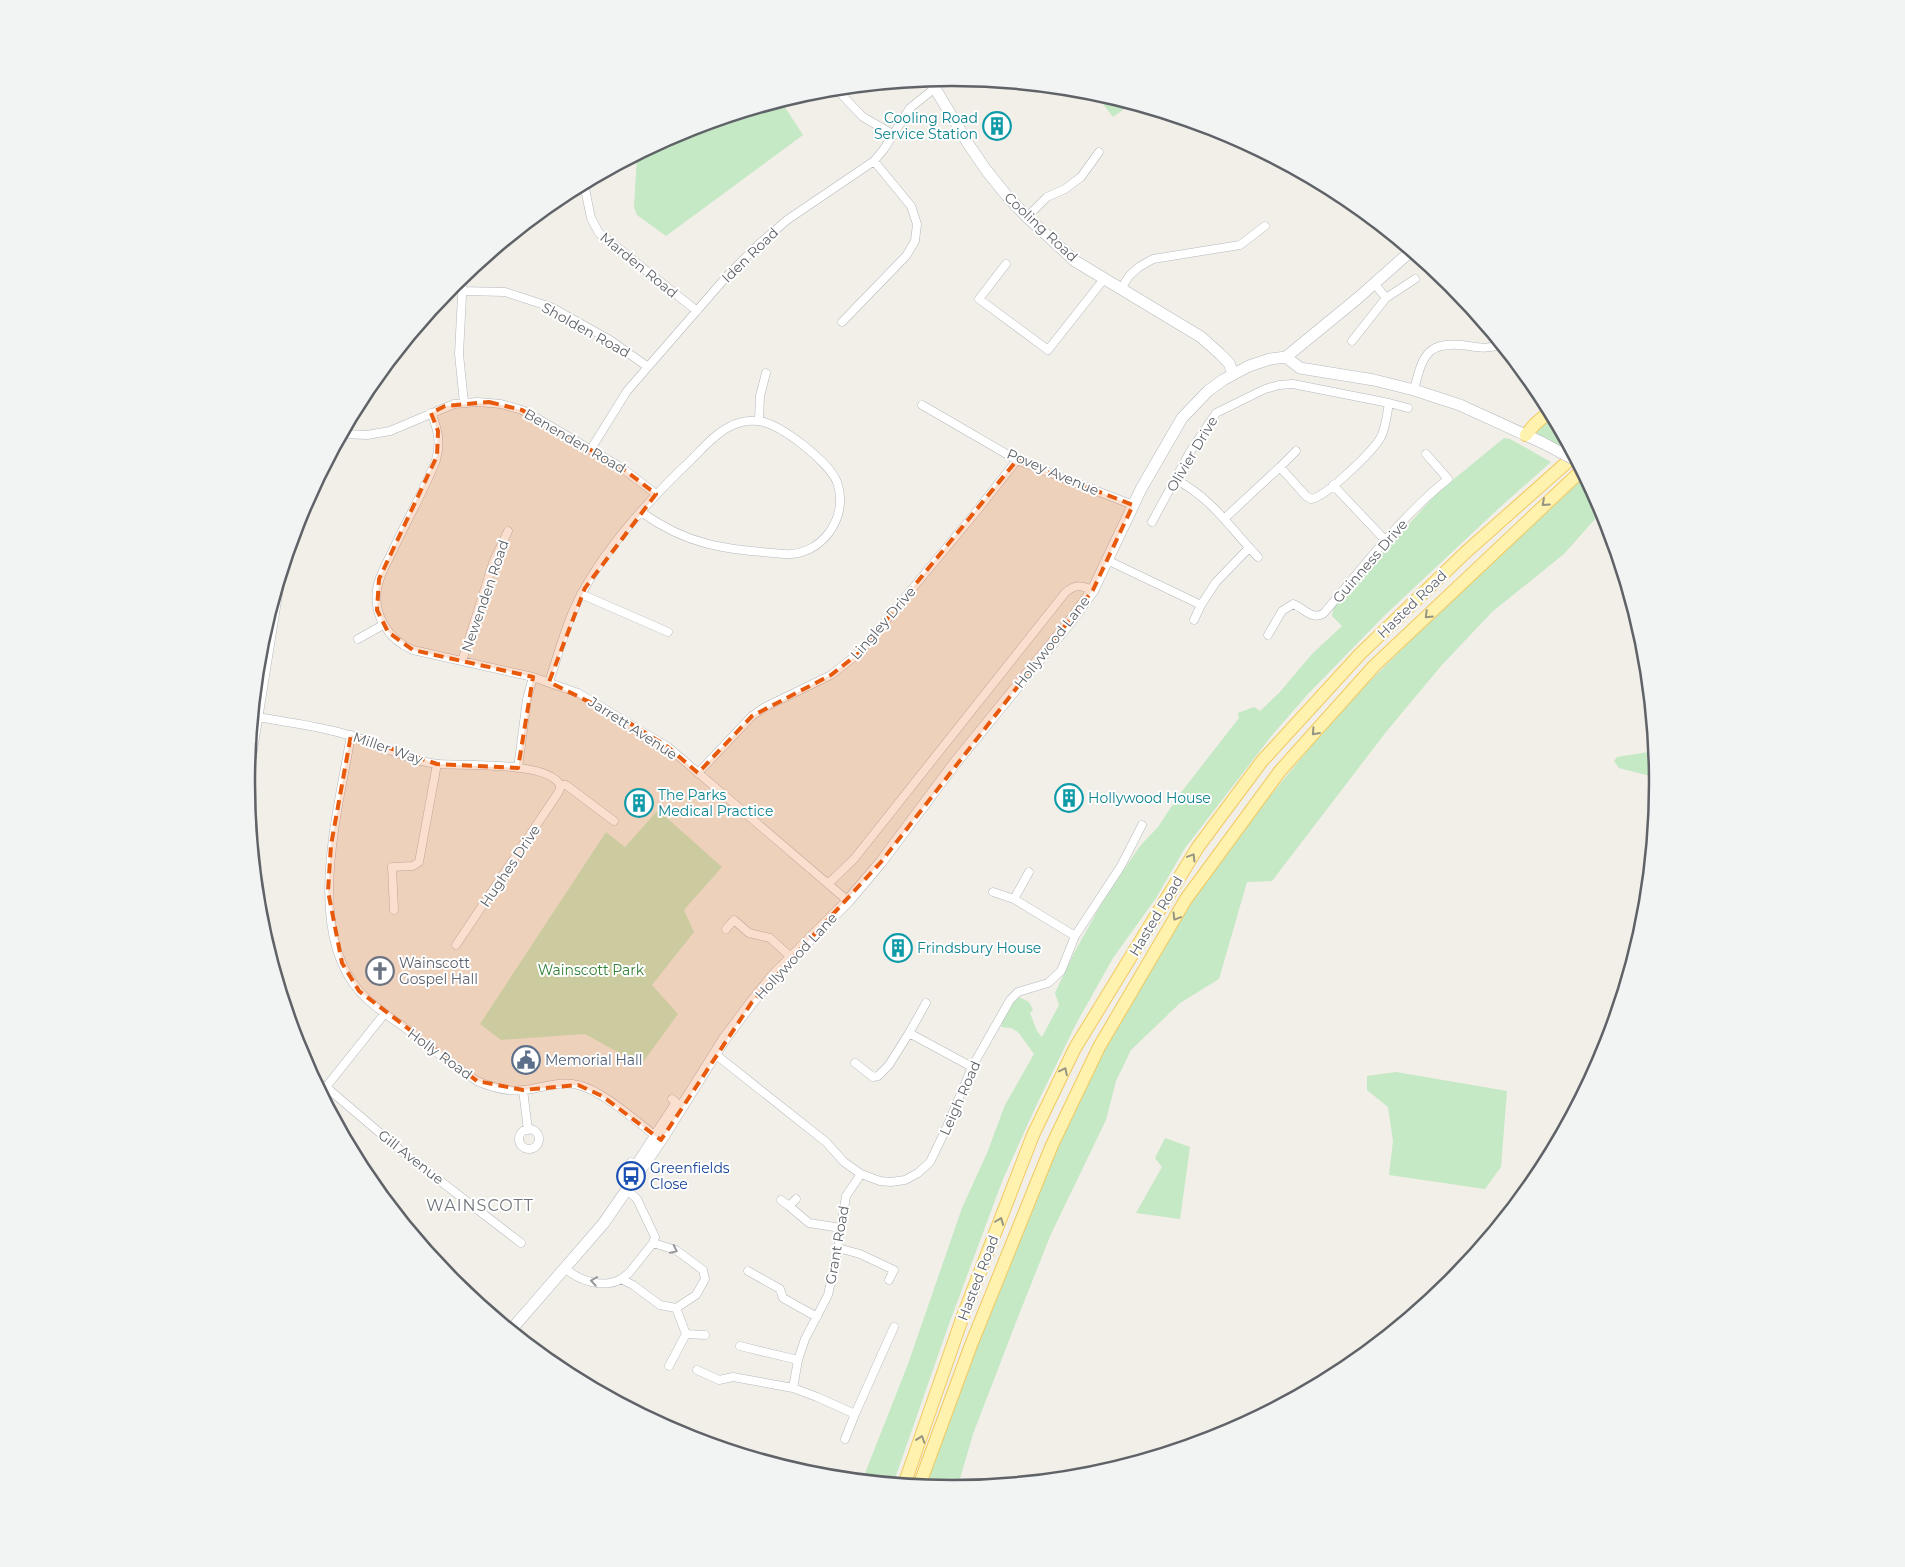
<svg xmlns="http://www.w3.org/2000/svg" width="1905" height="1567" font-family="Montserrat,sans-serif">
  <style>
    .green { fill: #c5e8c5 }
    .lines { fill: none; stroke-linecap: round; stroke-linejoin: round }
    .street-casing { stroke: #b5b8bc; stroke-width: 9 }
    .secondary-casing { stroke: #b6babf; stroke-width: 12 }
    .primary-casing { stroke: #f2c960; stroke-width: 14 }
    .street { stroke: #fff; stroke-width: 8 }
    .secondary { stroke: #fff; stroke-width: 11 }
    .primary { stroke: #fff2af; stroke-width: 12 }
    .secondary-bridge-casing { stroke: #b6babf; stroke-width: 12; stroke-linecap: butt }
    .secondary-bridge { stroke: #fff; stroke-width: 11 }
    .oneway { stroke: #979581 }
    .oneway2 { stroke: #979a9d }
    .marked { fill: #e8590c; fill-opacity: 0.2; stroke: #e8590c; stroke-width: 4; stroke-dasharray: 10 6; stroke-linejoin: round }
    .labels { text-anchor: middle; stroke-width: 4; stroke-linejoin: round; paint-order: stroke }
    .culture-label { font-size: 14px; fill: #0d838f; stroke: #fff; text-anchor: start }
    .street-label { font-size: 14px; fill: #5f6368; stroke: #fff }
    .worship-label { font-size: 14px; fill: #5b616d; stroke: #fff; text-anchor: start }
    .park-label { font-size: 14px; fill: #348238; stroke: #fff }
    .service-label { font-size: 14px; fill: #4e5e75; stroke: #fff; text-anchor: start }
    .transit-label { font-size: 14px; fill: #164399; stroke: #fff; text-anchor: start }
    .quarter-label { font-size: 16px; letter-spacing: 1px; fill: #70757a; stroke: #fff }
    .rim { fill: none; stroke: #5f6368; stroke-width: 2.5 }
  </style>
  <rect width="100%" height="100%" fill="#f1efe8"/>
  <!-- green -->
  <path class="green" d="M 1095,93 L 1131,104 L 1113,117 Z
    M 781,101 L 803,135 L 666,236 L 637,215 L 634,207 L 637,156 L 683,131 Z
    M 1551,413 L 1568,445 L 1566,447 L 1543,441 L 1537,435 L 1536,425 Z
    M 1504,438 L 1510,439 L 1551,462 L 1499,508 L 1385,615 L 1308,694 L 1273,734 L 1185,848 L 1156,898 L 1113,958 L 1076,1024 L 1037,1104 L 1003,1179 L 949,1324 L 893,1484 L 862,1481 L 908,1364 L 962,1208 L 987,1153 L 1005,1105 L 1034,1054 L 1018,1032 L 1011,1028 L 1001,1027 C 1004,1015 1009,1005 1019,997 L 1029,1002 L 1033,1010 L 1030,1013 L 1037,1031 L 1042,1037 L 1059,1005 L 1055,993 L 1074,953 L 1103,901 L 1140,846 L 1158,827 L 1179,795 L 1239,718 L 1238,713 L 1254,707 L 1260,711 L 1279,693 L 1312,654 L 1342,626 L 1332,616 L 1334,607 L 1437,493 Z
    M 1582,476 L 1586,478 L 1603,510 L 1564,554 L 1492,612 L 1441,666 L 1386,732 L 1272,881 L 1247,882 L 1219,979 L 1180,1003 L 1131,1050 L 1116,1081 L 1106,1120 L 1051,1234 L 1018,1317 L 973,1434 L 957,1489 L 922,1487 L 992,1299 L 1061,1133 L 1108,1039 L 1157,955 L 1232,842 L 1341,710 L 1495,556 Z
    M 1655,751 L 1658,778 L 1619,768 L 1614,761 L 1617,757 Z
    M 658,810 L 722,867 L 684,910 L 694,932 L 652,985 L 678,1014 L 641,1065 L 585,1034 L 501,1040 L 480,1024 L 606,832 L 625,847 Z
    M 1396,1072 L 1507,1091 L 1501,1167 L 1485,1189 L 1389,1175 L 1393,1141 L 1388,1107 L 1367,1090 L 1367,1076 Z
    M 1165,1138 L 1190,1147 L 1180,1219 L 1136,1213 L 1162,1167 L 1155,1158 Z"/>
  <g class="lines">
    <defs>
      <path id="street" d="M 836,89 L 863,117 L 894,135
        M 584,184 L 591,218 L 599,233 L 697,311
        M 1027,217 L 1047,197 L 1065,189 L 1081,177 L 1099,152
        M 1006,264 L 979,299 L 1048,350 L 1104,279
        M 463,276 L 459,354 L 464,403
        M 1121,289 L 1129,276 L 1139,267 L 1153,259 L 1240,245 L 1265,226
        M 462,291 L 505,292 L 551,307 L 610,340 L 648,367
        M 1386,298 L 1415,279
        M 842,322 L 906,256 L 915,241 L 917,224 L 911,206 L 874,161
        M 1352,341 L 1386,298 L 1374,283
        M 1414,390 C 1423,353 1428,340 1469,346 C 1480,348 1490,349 1500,344
        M 922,405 L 1017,460 L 1133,505
        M 431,413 C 438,429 441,443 436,460 C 424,491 407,520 393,550 C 387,563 379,575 377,589 C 373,616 389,640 413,650 L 533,677 L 578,693 L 668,747 L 848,901
        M 759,421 L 760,396 L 766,373
        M 343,434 L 367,435 L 390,431 L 454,404 L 477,402 L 501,404 L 522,410 L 545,423 L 622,468 L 656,494
        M 591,449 L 627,391 L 727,276 L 758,245 L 787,220 L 874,161 L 884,149 L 910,108 L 935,88
        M 1280,467 L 1296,451
        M 1175,479 C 1214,500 1229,527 1258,557
        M 1333,485 L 1386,541
        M 1225,518 L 1280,467 L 1306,496 L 1311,499 C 1326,497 1373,451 1381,437 C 1386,427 1387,414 1389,403 L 1408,408
        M 1152,522 L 1190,452 L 1216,413 L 1265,389 L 1279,385 L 1293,384 L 1389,403
        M 1107,560 L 1201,605 L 1216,582 L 1249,548
        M 581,594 L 668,632
        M 1194,620 L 1201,605
        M 1268,635 L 1282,611 L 1293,604 C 1304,608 1311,620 1323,614 C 1363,568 1400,517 1448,479 L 1426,454
        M 358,639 L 383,625
        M 462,661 L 493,563 L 508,531
        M 549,682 C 559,652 567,620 582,593 C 607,546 653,496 692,459 C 703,448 715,434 729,427 C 738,422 748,420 758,421 C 780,423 829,462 837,482 C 850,517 821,557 784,554 C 726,549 690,547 641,512
        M 258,717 C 290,723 321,726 352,736 C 380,744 409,762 439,764 C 463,766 548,761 560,785 L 566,785 L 614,821
        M 351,735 C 339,809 304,929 360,992 C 372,1005 389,1017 404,1027 C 428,1046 452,1064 477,1081 C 491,1087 510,1092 525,1090 C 542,1088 561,1080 578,1085 C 604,1091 639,1124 661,1140
        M 518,768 L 527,699 L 533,677
        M 698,773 L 752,716 L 765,707 L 831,675 L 859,653 L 976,512 L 1017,460
        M 247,788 L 281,576
        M 1029,872 L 1014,899 L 1075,936
        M 828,884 L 854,859 L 1065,593 C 1075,584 1080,585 1093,590
        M 993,892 L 1014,899
        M 394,910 L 392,867 L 413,866 L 419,862 L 437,764
        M 726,929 L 734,920 L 749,933 L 770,938 L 792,958
        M 456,945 L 558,793 L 560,789 L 560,785
        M 926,1003 L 909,1033 L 972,1067
        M 715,1054 L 826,1142 L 844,1162 L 861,1174 L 880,1181 L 891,1182 L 905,1180 L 918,1173 L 930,1162 L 946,1129 L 972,1067 L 1010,1000 L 1018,992 L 1048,983 L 1061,971 L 1075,936 L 1121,866 L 1142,825
        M 855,1063 L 873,1077 L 878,1076 L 889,1065 L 909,1033
        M 316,1082 L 326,1087 L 400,1150 L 521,1243
        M 326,1087 L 385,1013
        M 523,1090 L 528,1130
        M519 1139a10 10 0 1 1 20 0a10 10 0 1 1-20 0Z
        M 631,1162 L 635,1165 L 676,1102 L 672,1099
        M 796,1199 L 789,1206 L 809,1223 L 841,1228
        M 781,1200 L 789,1206
        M 838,1248 L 860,1254 L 894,1270 L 889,1280
        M 565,1268 C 579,1281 604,1289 621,1279 L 633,1285 L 660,1305 L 676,1308 L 696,1295 L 705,1279 L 703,1270 L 676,1250 L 653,1243 L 655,1237 L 637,1199 L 627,1190
        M 748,1271 L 780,1289 L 783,1298 L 817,1317
        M 621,1279 L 629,1273 L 653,1243
        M 686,1334 L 705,1335
        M 740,1346 L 798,1360
        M 669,1366 L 686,1334 L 676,1308
        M 697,1370 L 719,1380 L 733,1377 L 793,1388
        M 855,1414 L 894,1327
        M 845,1439 L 855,1414 L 817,1397 L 793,1388 L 798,1360 L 805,1339 L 828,1295 L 838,1248 L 846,1196 L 861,1174"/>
      <path id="secondary" d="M 930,80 L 969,145 L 986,170 L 1007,196 L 1027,217 L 1075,261 L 1201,337 L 1220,354 L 1229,363 L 1233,374
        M 1286,357 L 1300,368 L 1374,380 L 1414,390 L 1460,405 L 1543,443
        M 511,1330 L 603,1224 L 661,1140 L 725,1038 L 752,1002 L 773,976 L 848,901 L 881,862 L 955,763 L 1072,619 L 1093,590 L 1141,489 L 1182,418 L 1208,391 L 1223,380 L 1249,366 L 1270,359 L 1286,357 L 1358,298 L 1411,251"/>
      <path id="primary" d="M 1526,435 L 1534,425 L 1550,411
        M 904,1485 L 963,1316 L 1033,1135 L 1075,1048 L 1198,847 L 1262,761 L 1360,654 L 1466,552 L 1574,456
        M 919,1486 L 971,1345 L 1052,1145 L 1099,1047 L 1186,899 L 1280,771 L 1374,666 L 1582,470"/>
    </defs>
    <!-- street casing -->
    <use href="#street" class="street-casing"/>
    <!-- secondary casing -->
    <use href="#secondary" class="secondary-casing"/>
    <!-- primary casing -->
    <use href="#primary" class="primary-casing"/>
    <!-- street -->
    <use href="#street" class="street"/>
    <!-- secondary -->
    <use href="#secondary" class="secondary"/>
    <!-- primary -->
    <use href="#primary" class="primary"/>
    <defs>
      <path id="secondary-bridge" d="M 1543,443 L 1577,461"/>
    </defs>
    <!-- secondary-bridge casing -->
    <use href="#secondary-bridge" class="secondary-bridge-casing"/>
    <!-- secondary-bridge -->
    <use href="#secondary-bridge" class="secondary-bridge"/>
  </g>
  <!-- one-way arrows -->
  <defs><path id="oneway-chevron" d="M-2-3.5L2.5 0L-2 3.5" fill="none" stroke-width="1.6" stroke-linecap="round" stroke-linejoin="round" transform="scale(1.25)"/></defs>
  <g class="oneway">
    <use href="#oneway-chevron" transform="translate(1545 503) rotate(138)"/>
    <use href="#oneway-chevron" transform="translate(1428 615) rotate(136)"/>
    <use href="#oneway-chevron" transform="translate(1315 732) rotate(132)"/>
    <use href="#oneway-chevron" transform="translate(1192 857) rotate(-59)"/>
    <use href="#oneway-chevron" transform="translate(1176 917) rotate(121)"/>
    <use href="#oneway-chevron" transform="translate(1064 1071) rotate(-64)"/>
    <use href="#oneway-chevron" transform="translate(1000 1221) rotate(-69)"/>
    <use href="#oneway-chevron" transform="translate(921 1439) rotate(-71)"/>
  </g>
  <g class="oneway2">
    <use href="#oneway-chevron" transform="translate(674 1250) rotate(26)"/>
    <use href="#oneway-chevron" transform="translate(594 1281) rotate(-171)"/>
  </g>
  <!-- marked area -->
  <path class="marked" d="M 489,402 L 522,410 L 622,468 L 656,494 L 585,588 L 549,682 L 620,717 L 668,747 L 698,773 L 752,716 L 831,675 L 859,653 L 1017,460 L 1133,505 L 1093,590 L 881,862 L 752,1002 L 661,1140 L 602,1096 L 578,1085 L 523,1090 L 477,1081 L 359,991 L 342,963 L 328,891 L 331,845 L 351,735 L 437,764 L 518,768 L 533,677 L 413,650 L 388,632 L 377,610 L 379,579 L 437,456 L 438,431 L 431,413 L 445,406 Z"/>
  <!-- icons -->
  <defs>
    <symbol id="building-ring" viewBox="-11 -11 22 22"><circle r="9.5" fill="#fff" stroke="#0f9aa8" stroke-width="1.5"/><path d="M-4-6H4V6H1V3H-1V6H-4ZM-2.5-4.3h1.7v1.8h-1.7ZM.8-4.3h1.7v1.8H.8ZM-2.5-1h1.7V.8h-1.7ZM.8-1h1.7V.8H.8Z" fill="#0f9aa8"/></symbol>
    <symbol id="church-ring" viewBox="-11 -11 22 22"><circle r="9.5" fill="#fff" stroke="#6b7280" stroke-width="1.5"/><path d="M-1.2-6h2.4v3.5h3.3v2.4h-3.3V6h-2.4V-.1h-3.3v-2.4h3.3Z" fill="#6b7280"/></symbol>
    <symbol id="civic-ring" viewBox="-11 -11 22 22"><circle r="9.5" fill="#fff" stroke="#5c6f8a" stroke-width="1.5"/><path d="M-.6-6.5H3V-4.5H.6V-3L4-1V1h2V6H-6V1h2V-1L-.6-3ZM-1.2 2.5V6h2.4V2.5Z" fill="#5c6f8a"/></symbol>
    <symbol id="bus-ring" viewBox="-11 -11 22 22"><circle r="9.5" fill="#fff" stroke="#1a4fb4" stroke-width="1.5"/><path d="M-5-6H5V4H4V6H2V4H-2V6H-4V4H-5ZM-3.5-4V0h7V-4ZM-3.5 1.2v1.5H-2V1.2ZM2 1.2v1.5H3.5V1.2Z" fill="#1a4fb4"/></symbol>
  </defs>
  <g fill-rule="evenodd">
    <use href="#building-ring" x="981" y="110" width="32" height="32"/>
    <use href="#building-ring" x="1053" y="782" width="32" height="32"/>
    <use href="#building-ring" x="623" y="787" width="32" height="32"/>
    <use href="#building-ring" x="882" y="932" width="32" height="32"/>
    <use href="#church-ring" x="364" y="955" width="32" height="32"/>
    <use href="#civic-ring" x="510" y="1044" width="32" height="32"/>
    <use href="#bus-ring" x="615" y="1160" width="32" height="32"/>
  </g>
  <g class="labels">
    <!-- culture labels -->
    <g class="culture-label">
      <text x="978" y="123" text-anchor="end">Cooling Road<tspan x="978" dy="16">Service Station</tspan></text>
      <text x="658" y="800">The Parks<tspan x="658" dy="16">Medical Practice</tspan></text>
      <text x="1088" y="803">Hollywood House</text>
      <text x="917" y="953">Frindsbury House</text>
    </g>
    <!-- street labels -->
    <g class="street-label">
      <text transform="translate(1041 227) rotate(43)" y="5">Cooling Road</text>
      <text transform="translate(750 255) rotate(-44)" y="5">Iden Road</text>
      <text transform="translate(639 265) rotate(39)" y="5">Marden Road</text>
      <text transform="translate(586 330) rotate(29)" y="5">Sholden Road</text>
      <text transform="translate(575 441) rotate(30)" y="5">Benenden Road</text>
      <text transform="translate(1192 454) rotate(-59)" y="5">Olivier Drive</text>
      <text transform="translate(1053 472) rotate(23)" y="5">Povey Avenue</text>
      <text transform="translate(1370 561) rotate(-49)" y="5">Guinness Drive</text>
      <text transform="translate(485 596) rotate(-71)" y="5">Newenden Road</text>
      <text transform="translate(1412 604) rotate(-44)" y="5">Hasted Road</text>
      <text transform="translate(883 623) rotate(-49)" y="5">Lingley Drive</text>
      <text transform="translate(1052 642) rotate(-52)" y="5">Hollywood Lane</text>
      <text transform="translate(633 728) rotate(33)" y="5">Jarrett Avenue</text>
      <text transform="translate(388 748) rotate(19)" y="5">Miller Way</text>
      <text transform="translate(510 866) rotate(-56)" y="5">Hughes Drive</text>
      <text transform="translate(1156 916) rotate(-59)" y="5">Hasted Road</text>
      <text transform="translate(796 956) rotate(-47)" y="5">Hollywood Lane</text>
      <text transform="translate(440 1054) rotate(36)" y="5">Holly Road</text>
      <text transform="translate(960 1098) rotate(-66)" y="5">Leigh Road</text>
      <text transform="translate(411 1157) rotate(38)" y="5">Gill Avenue</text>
      <text transform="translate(837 1245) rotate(-80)" y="5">Grant Road</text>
      <text transform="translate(978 1278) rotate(-69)" y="5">Hasted Road</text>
    </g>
    <!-- worship labels -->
    <g class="worship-label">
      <text x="399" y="968">Wainscott<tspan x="399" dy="16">Gospel Hall</tspan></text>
    </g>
    <!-- park labels -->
    <g class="park-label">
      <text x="591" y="975">Wainscott Park</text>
    </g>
    <!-- service labels -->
    <g class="service-label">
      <text x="545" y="1065">Memorial Hall</text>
    </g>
    <!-- transit labels -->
    <g class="transit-label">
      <text x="650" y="1173">Greenfields<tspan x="650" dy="16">Close</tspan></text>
    </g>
    <!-- quarter labels -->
    <g class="quarter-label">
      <text x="480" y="1211">WAINSCOTT</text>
    </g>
  </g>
  <!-- crop -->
  <path d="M0 0H1905V1567H0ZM255 783a697 697 0 1 1 1394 0a697 697 0 1 1-1394 0Z" fill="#f2f3f3" fill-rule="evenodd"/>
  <path class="rim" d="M255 783a697 697 0 1 1 1394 0a697 697 0 1 1-1394 0Z"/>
</svg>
